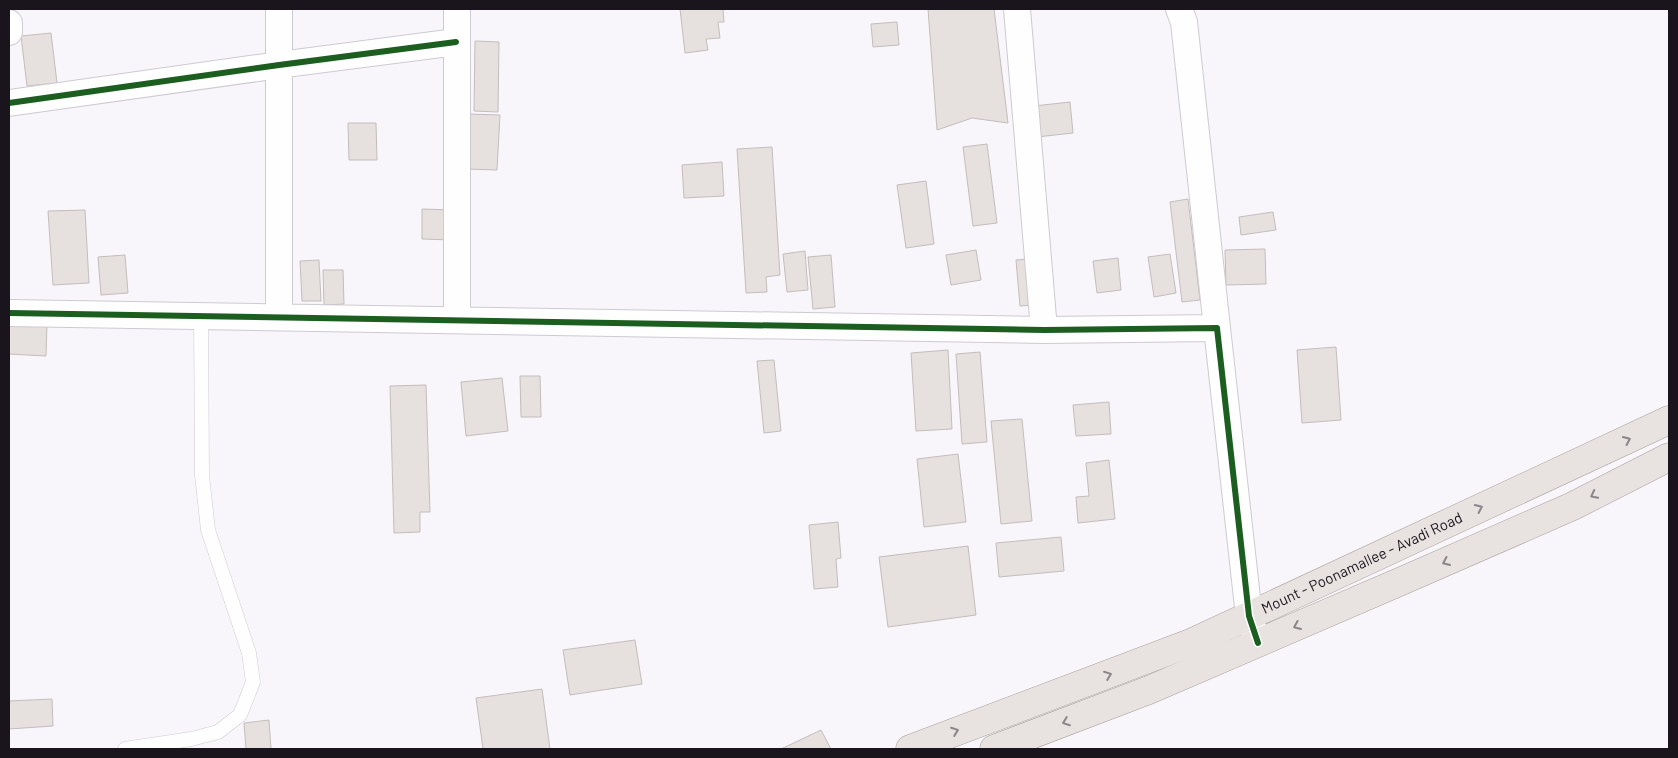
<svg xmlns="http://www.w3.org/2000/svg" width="1678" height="758" font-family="Barlow,sans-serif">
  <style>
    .building { fill: #e6e0de; stroke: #c3bdbc }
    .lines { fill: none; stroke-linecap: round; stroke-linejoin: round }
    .service-casing { stroke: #cecad1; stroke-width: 15 }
    .minor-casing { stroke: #cecad1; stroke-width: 28 }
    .primary-casing { stroke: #aaa09c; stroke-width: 29 }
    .service { stroke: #fefefe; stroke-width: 14 }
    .minor { stroke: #fefefe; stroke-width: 26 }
    .primary { stroke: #e8e3e1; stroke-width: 28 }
    .cycleway-casing { stroke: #fff; stroke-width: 9 }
    .cycleway { stroke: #1b5e20; stroke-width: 6 }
    .oneway { stroke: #8b8689 }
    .labels { text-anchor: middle; stroke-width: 4; stroke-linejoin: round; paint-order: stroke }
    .street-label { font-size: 15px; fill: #1a141d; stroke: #fff }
  </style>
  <rect width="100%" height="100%" fill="#f9f6fb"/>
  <!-- building -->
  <path class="building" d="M 680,9 L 723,9 L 724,22 L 718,22 L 720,38 L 706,39 L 708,50 L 685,53 Z
    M 928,9 L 994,9 L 1008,123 L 972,118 L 937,130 Z
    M 897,22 L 899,45 L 873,47 L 871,24 Z
    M 51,33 L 57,83 L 27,86 L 21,36 Z
    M 475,41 L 499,42 L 498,112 L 474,111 Z
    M 1070,102 L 1073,133 L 1037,137 L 1034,106 Z
    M 468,114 L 500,115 L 497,170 L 466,169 Z
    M 348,123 L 376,123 L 377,160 L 349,160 Z
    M 987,144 L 997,223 L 973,226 L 963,147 Z
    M 772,147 L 780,275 L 766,277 L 767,292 L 746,293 L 737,149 Z
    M 722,162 L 724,196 L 684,198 L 682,165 Z
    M 926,181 L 934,244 L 906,248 L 897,185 Z
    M 1188,199 L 1200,300 L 1182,302 L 1170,202 Z
    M 422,209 L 453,210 L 452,240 L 422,239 Z
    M 85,210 L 89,283 L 53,285 L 48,211 Z
    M 1273,212 L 1276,230 L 1241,235 L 1239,217 Z
    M 1265,249 L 1266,284 L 1226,285 L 1225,250 Z
    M 976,250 L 981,280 L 951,285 L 946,255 Z
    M 805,251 L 808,290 L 787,292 L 783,254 Z
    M 1170,254 L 1176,293 L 1154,297 L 1148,257 Z
    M 125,255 L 128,293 L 101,295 L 98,257 Z
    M 831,255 L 835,307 L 813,309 L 808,257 Z
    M 1118,258 L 1121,290 L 1097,293 L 1093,261 Z
    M 1029,259 L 1033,305 L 1020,306 L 1016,260 Z
    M 319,260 L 321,301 L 302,301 L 300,261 Z
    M 323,270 L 343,270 L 344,304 L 324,305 Z
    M 9,322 L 47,323 L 46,356 L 9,354 Z
    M 1336,347 L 1341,420 L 1302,423 L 1297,350 Z
    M 948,350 L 952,429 L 916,431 L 911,353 Z
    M 980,352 L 987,442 L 962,444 L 956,354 Z
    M 774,360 L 781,431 L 764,433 L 757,361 Z
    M 520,376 L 540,376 L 541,417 L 521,417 Z
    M 502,378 L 508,431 L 466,436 L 461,382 Z
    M 426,385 L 430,512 L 420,512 L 420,532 L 394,533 L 390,386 Z
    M 1109,402 L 1111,434 L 1076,436 L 1073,405 Z
    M 1022,419 L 1032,521 L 1001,524 L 991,421 Z
    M 958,454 L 966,522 L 924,527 L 917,459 Z
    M 1109,460 L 1115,519 L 1078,523 L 1076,497 L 1089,496 L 1086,463 Z
    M 838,522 L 841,558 L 836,559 L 838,587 L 814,589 L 809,525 Z
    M 1061,537 L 1064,571 L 999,577 L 996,543 Z
    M 968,546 L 976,615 L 888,627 L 879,557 Z
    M 635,640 L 642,684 L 570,695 L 563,650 Z
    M 542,689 L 550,749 L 483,749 L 476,698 Z
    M 52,699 L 53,726 L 9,729 L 9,701 Z
    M 269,720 L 271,749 L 246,749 L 244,723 Z
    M 821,730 L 831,749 L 781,749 Z"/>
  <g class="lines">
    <defs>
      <path id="service" d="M 125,749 L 191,739 L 218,732 L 240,715 L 253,682 L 249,653 L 208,530 L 202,475 L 201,315"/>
      <path id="minor" d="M 279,9 L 279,316
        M 1017,9 L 1044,330
        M 1179,9 L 1184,22 L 1217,328
        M 9,23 L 9,32
        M 9,103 L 279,65 L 456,42
        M 9,313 L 1044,330 L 1217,328 L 1249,616 L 1256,636
        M 457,320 L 457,9"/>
      <g id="primary">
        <path id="s1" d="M 910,749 L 1193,642 L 1669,420"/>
        <path d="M 994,749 L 1149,690 L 1404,580 L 1573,506 L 1669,457"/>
      </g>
    </defs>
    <!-- service casing -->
    <use href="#service" class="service-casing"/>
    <!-- minor casing -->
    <use href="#minor" class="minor-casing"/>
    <!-- primary casing -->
    <use href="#primary" class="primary-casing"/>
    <!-- service -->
    <use href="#service" class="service"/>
    <!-- minor -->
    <use href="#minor" class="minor"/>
    <!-- primary -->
    <use href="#primary" class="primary"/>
    <defs>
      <path id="cycleway" d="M 9,103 L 279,65 L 456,42
        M 9,313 L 1044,330 L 1217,328 L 1249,616 L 1258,643"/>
    </defs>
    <!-- cycleway casing -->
    <use href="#cycleway" class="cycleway-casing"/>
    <!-- cycleway -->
    <use href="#cycleway" class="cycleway"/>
  </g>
  <!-- one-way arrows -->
  <defs><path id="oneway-chevron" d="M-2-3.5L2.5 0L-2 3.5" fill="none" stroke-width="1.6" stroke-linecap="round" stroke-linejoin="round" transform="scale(1.25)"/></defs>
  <g class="oneway">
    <use href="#oneway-chevron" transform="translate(1627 440) rotate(-25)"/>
    <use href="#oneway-chevron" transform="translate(1594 495) rotate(153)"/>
    <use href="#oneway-chevron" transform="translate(1479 508) rotate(-25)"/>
    <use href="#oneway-chevron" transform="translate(1446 562) rotate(156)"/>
    <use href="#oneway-chevron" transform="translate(1297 626) rotate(157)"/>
    <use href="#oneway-chevron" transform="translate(1108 675) rotate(-21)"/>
    <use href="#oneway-chevron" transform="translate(1066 722) rotate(159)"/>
    <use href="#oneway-chevron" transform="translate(955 731) rotate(-21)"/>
  </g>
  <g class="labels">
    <!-- street labels -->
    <g class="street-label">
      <text dy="5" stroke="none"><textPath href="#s1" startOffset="489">Mount - Poonamallee - Avadi Road</textPath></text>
    </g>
  </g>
  <!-- border -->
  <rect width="1678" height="758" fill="none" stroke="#1a141d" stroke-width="20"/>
</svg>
